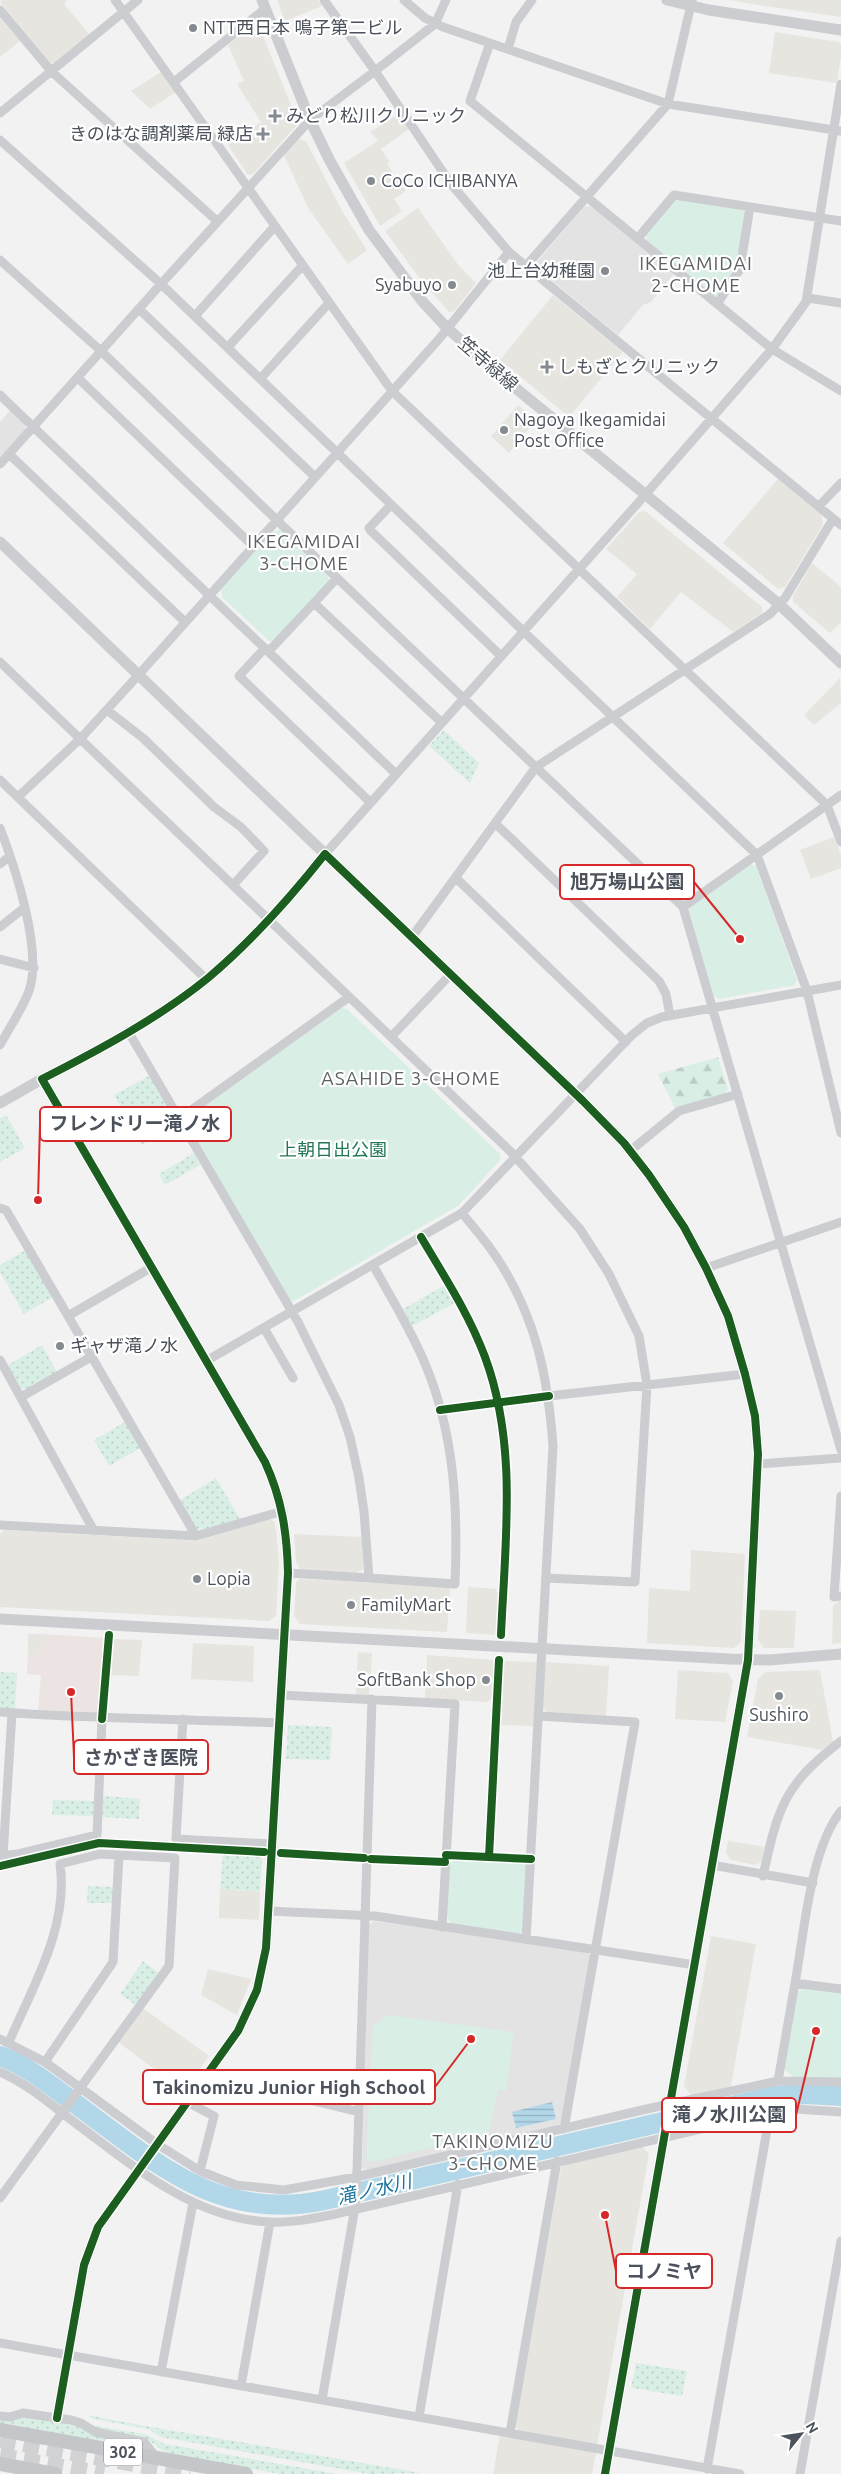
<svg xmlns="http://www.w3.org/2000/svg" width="841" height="2474" font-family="Ubuntu,'Noto Sans JP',sans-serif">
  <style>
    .commercial { fill: #e6e5e0 }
    .education { fill: #e4e3e3 }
    .medical { fill: #ece4e2 }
    .grass { fill: url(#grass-dots) }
    .forest { fill: url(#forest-firs) }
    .park { fill: #d9eee4 }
    .water { fill: url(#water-rules) }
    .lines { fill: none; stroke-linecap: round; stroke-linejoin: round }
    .river { stroke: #b2d7e8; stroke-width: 20 }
    .motorway-tunnel { stroke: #d1d2d4; stroke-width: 16; stroke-dasharray: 16 8; stroke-linecap: butt }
    .minor { stroke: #cccdd0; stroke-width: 9 }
    .tertiary { stroke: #cccdd0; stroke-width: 11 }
    .trunk { stroke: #c4c6ca; stroke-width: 14 }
    .cycleway-casing { stroke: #fff; stroke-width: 11 }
    .cycleway { stroke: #1b5e20; stroke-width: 8 }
    .poi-dot { fill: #858a90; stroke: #fff; stroke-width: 2 }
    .labels { text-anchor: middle; stroke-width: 4.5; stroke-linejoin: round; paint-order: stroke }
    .shield { fill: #fff; stroke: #81868d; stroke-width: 1 }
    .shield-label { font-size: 16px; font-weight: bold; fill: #4b525c }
    .poi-label { font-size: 18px; fill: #4b525c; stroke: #fff; text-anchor: start }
    .street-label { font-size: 18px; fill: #4b525c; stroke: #fff }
    .park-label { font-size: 18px; fill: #227756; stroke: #fff }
    .neighbourhood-label { font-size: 19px; letter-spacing: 1px; fill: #5e6065; stroke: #fff }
    .water-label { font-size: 19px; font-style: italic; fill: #1c749e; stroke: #fff }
    .leader { fill: none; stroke: #d62828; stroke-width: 2 }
    .callout-dot { fill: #d62828; stroke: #fff; stroke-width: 2 }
    .callout { fill: #fff; stroke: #d62828; stroke-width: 2 }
    .callout-label { font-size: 19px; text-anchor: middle; font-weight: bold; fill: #4b525c }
  </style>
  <defs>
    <pattern id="grass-dots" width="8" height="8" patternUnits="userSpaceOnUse" patternTransform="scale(1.25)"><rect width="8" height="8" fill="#d9eee4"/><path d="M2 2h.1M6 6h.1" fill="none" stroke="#bccec6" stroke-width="1.8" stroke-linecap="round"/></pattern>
    <pattern id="forest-firs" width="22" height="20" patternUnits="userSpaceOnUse" patternTransform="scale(1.25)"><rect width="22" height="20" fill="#d9eee4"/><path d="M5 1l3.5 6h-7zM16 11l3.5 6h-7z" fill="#bccec6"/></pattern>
    <pattern id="water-rules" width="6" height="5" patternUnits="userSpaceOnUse" patternTransform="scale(1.25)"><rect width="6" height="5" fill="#b2d7e8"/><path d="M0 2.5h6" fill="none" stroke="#93b1bf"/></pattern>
  </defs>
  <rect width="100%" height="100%" fill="#f2f2f2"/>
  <!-- commercial -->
  <path class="commercial" d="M 2,0 L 67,0 L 64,4 L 90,35 L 54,64 L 50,62 L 0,2 Z
    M 277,0 L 318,0 L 322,6 L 285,21 Z
    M 729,0 L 841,0 L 841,17 L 759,5 Z
    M 0,18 L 20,41 L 0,57 Z
    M 254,24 L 259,26 L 298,122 L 297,125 L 253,174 L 248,175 L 228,145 L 261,122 L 237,84 L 244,81 L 228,45 Z
    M 775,32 L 839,42 L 841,45 L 841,56 L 837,83 L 769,73 Z
    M 161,72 L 176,92 L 150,109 L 131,91 Z
    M 398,114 L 409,129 L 381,149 L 390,162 L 387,164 L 406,191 L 394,199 L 402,211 L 380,226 L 344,163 L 378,141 L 370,132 Z
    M 298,139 L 306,141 L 342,211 L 367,250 L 348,264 L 308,208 L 284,155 Z
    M 418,208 L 459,266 L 476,283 L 454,311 L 449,312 L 421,280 L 385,231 Z
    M 553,295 L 623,352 L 569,417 L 500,360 Z
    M 518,405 L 536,420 L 509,453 L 491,436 Z
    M 778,479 L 822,515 L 823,525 L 785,587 L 778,589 L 723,543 Z
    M 645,511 L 762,607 L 762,613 L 733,632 L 681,592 L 650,629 L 617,597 L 637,574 L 606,549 L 639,512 Z
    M 812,563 L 841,587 L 841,622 L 830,633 L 793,602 L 793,596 Z
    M 840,678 L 841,703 L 814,725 L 804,715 Z
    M 834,837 L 841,855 L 841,868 L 811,879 L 800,850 Z
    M 270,1519 L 275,1522 L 279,1560 L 276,1616 L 269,1621 L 0,1607 L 0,1534 L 4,1530 L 196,1541 Z
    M 294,1534 L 362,1537 L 363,1569 L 356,1573 L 301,1570 L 296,1562 Z
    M 691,1550 L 745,1554 L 741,1642 L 734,1648 L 647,1643 L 649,1588 L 690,1591 Z
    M 300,1579 L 450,1587 L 447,1632 L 300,1624 L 294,1616 L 296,1582 Z
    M 468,1587 L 496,1589 L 499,1595 L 497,1635 L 466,1633 Z
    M 841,1600 L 841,1643 L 832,1644 L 833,1606 Z
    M 760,1610 L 796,1611 L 794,1648 L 764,1648 L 758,1640 Z
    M 28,1634 L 43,1634 L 42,1654 L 28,1654 Z
    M 111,1639 L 142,1640 L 139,1676 L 108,1675 Z
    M 193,1643 L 254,1646 L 253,1682 L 191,1679 Z
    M 358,1652 L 372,1653 L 369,1696 L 356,1696 Z
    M 427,1655 L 495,1660 L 494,1697 L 487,1702 L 425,1699 Z
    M 503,1661 L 538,1662 L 535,1726 L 500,1725 Z
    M 546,1662 L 609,1666 L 606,1716 L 547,1713 L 543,1708 Z
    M 678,1670 L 728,1673 L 733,1681 L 725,1722 L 675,1719 Z
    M 820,1670 L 833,1742 L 822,1750 L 747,1737 L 758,1679 L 765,1672 Z
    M 728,1841 L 765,1847 L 761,1862 L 755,1865 L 731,1860 L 726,1853 Z
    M 220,1889 L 260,1892 L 259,1920 L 219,1918 Z
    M 711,1936 L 756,1944 L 731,2086 L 692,2096 L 684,2086 Z
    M 208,1969 L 251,1979 L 237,2015 L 201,1995 Z
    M 143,2008 L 209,2056 L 184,2091 L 118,2042 Z
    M 642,2146 L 649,2154 L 597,2445 L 519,2430 L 515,2426 L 561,2168 L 565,2164 Z
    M 500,2435 L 596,2453 L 592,2474 L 493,2474 Z"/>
  <!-- education -->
  <path class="education" d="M 592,206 L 674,274 L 651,302 L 643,305 L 618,335 L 537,268 L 536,263 L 584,207 Z
    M 10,410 L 25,423 L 25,430 L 0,457 L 0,422 Z
    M 374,1921 L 586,1951 L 591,1957 L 562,2122 L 559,2126 L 368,2172 L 362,2168 L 369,1925 Z"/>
  <!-- medical -->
  <path class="medical" d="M 43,1634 L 106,1638 L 102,1710 L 97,1715 L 38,1711 L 41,1675 L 27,1674 L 28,1654 L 42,1654 Z"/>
  <!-- grass -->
  <path class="grass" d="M 444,730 L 479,763 L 470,783 L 429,746 Z
    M 149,1076 L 177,1124 L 142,1145 L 114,1095 Z
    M 6,1115 L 25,1148 L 0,1162 L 0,1118 Z
    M 194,1153 L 200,1165 L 165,1185 L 159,1174 Z
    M 26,1250 L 53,1297 L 24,1314 L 0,1272 L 0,1265 Z
    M 445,1285 L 455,1303 L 412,1326 L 403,1309 Z
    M 42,1345 L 57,1372 L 27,1389 L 20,1388 L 8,1365 Z
    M 125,1422 L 140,1448 L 109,1466 L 94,1440 Z
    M 216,1478 L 240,1519 L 203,1530 L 196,1528 L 180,1500 Z
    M 0,1672 L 17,1673 L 15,1710 L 0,1708 Z
    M 288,1725 L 332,1727 L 330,1760 L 286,1759 Z
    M 103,1796 L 140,1799 L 139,1819 L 102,1817 Z
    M 53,1800 L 94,1801 L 94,1816 L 52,1815 Z
    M 223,1854 L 259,1856 L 262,1859 L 260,1892 L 220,1889 Z
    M 88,1886 L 114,1887 L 113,1903 L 87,1903 Z
    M 143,1961 L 159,1973 L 136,2005 L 120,1994 Z
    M 636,2363 L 687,2371 L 682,2396 L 631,2388 Z
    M 87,2415 L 134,2424 L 421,2473 L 369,2474 L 161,2437 L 148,2429 L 93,2419 Z
    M 19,2416 L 80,2426 L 139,2445 L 139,2447 L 0,2424 L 0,2419 Z
    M 90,2425 L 144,2434 L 165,2444 L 337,2474 L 280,2474 L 170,2454 C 160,2452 156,2443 147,2440 C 129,2433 106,2437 90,2425 Z"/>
  <!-- forest -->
  <path class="forest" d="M 718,1057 L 728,1089 L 724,1094 L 675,1108 L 658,1074 Z"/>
  <!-- park -->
  <path class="park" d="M 677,200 L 743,210 L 746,215 L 738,268 L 720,295 L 713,296 L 647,241 L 646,235 L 673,202 Z
    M 280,530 L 328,576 L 329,582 L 274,641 L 269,641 L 222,597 L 221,589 L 272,532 Z
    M 750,864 L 756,866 L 797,980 L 795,985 L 719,999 L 713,995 L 689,911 L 690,906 Z
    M 342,1008 L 347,1009 L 500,1154 L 500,1160 L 459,1205 L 294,1301 L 289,1300 L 187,1125 L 188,1118 Z
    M 456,1859 L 523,1862 L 528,1867 L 523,1930 L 518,1935 L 451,1924 L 447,1916 L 449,1864 Z
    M 804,1988 L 841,1993 L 841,2079 L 793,2077 L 784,2069 L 798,1992 Z
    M 388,2015 L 514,2032 L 506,2091 L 498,2090 L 489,2134 L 372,2162 L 366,2159 L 373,2026 Z"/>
  <!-- water -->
  <path class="water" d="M 552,2102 L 556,2119 L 516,2128 L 512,2112 Z"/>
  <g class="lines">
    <!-- river -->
    <path class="river" d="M 0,2056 C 28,2066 50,2085 73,2102 C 154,2161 217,2223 325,2200 L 775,2096 L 805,2094 L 841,2096"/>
    <!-- motorway-tunnel -->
    <path class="motorway-tunnel" d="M 0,2440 L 190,2474
      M 0,2456 L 104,2474"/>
    <!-- minor -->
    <path class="minor" d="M 115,0 L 392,391 L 827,805 L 841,842
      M 324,0 L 375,71 L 435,24 L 446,0
      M 404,0 L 425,18 L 443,27 L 668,104 L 841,131
      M 692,0 L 668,104 L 526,266 L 841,525
      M 0,10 L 52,72 L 217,221
      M 490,43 L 470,101 L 772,349 L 841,391
      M 508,49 L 516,22 L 532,0
      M 174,82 L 266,8
      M 0,113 L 138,0
      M 0,140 L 161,284 L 310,120 L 375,71 L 451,184 L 509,252 L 439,339 L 133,681 L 81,738 L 18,797
      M 638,238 L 674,195 L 841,221
      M 509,252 L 526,266
      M 0,260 L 101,351 L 337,578 L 314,603 L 441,722
      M 808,298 L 841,303
      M 717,304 L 740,269 L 750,207
      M 139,309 L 315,477
      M 195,316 L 275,226
      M 228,347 L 303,265
      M 78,378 L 253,546
      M 260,379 L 329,303
      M 0,395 L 396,774
      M 9,454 L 185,622
      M 0,464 L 161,284 L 757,855 L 807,991 L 841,1133
      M 391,505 L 369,528 L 371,531 L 501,656
      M 819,506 L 841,483
      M 337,578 L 683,907 L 841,795
      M 265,648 L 239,676 L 370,802
      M 269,651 L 314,603
      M 0,662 L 511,1152 L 580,1229 L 609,1274 L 639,1336 L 647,1385 L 635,1582 L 546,1578
      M 107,710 L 143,738 L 214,807 L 241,827 L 264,851 L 233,885
      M 0,780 L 206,979
      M 495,823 L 659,981 L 666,994 L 670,1016
      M 0,828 C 15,867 43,951 29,991 C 22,1010 9,1028 0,1045
      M 325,854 L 638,503 L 772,349 L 806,302 L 841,84
      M 0,864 L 9,857
      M 456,878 L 626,1042
      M 683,907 L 841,1450
      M 0,927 L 24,908
      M 412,937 L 536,767 L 770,614 L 785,598 L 833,519
      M 0,959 L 34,968
      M 128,1031 L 298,1322 L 339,1405 L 350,1437 L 359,1478 L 364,1512 L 369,1578 L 288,1573
      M 391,1037 L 451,974
      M 179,1119 L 349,997
      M 630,1151 L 679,1111 L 738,1094
      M 0,1208 L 6,1210 L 68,1316
      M 462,1213 C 474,1228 487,1242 497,1258 C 536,1317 548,1377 553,1446 L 526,1940
      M 152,1267 L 68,1316 L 196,1536 L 283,1511
      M 706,1268 L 841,1222
      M 264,1328 L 293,1378
      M 0,1360 L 94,1531
      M 206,1361 L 462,1213 L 632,1035 L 647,1023 L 662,1017 L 841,985
      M 549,1396 L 745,1374
      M 21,1397 L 91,1357
      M 758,1464 L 841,1458
      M 841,1496 L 834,1597 L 841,1596
      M 0,1525 L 196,1536
      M 369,1578 L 455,1584 C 458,1509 455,1436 426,1366 C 412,1331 391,1298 373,1265
      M 280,1695 L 455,1704 L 442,1927
      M 0,1712 C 93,1719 186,1719 279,1723
      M 539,1716 L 635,1722 L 564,2129
      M 183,1719 L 176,1839 L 272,1844
      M 0,1856 L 18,1854 L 97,1835 L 102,1719
      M 3,1856 L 12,1713
      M 712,1865 L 813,1883
      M 763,1876 C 778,1807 784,1785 841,1741
      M 269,1911 L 375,1916 L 695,1965
      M 795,1983 C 804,1935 810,1849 841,1811
      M 0,2039 L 45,2062 L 157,2144 L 200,2171 L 236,2185 L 284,2190 L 356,2177 L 651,2108 L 778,2081 L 841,2082
      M 45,2062 L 113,1962 L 119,1855
      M 209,2071 L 220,2078 L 359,2112
      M 0,2072 C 26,2083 48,2102 70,2119 C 130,2163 192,2219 270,2222 C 291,2223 311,2219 331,2215 L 770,2113 L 796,2109 L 841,2112
      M 778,2081 L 795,1983 L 841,1989
      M 187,2102 L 214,2116 L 200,2171
      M 0,2198 L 169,1966 L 175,1858 L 100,1854 L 60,1864 C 69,1927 33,1986 9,2042
      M 0,2343 L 740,2474
      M 161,2372 L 193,2203
      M 241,2386 L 270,2222
      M 322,2400 L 356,2201 L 372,1699
      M 0,2416 L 10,2417 L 23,2413 L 71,2420 L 81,2423 L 95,2432 L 144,2442 L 157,2458
      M 419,2417 L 458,2184
      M 510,2433 L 557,2161
      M 707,2469 L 770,2113
      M 800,2474 L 841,2241"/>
    <!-- tertiary -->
    <path class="tertiary" d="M 262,0 L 310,120 L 330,161 L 369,230 L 422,301 L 447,328 L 507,381 L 780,605 L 841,663
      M 667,0 L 709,10 L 841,30
      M 0,542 L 325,854
      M 0,1103 L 42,1079
      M 0,1619 L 730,1659 L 769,1660 L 841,1654
      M 57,2418 L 84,2265 L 98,2227 L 238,2031 L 257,1990 L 266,1948 L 288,1573 C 287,1533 282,1499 265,1462 L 42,1079 C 99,1050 159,1018 208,978 C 251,942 290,898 325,854 L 583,1101 L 624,1143 L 649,1175 L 684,1227 L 706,1268 L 728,1316 L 745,1374 L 755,1416 L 758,1454 L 748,1660 L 605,2474"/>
    <!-- trunk -->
    <path class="trunk" d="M 0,2430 L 246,2474
      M 0,2464 L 55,2474"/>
    <defs>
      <path id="cycleway" d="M 421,1237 C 444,1276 469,1314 485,1357 C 518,1446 505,1542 501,1635
        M 440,1410 L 549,1396
        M 102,1719 L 109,1635
        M 281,1853 L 364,1858
        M 446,1855 L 531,1859
        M 489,1857 L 499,1660
        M 371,1859 L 445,1862
        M 0,1866 L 99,1843 L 264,1852
        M 57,2418 L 84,2265 L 98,2227 L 238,2031 L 257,1990 L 266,1948 L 288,1573 C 287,1533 282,1499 265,1462 L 42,1079 C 99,1050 159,1018 208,978 C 251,942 290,898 325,854 L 583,1101 L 624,1143 L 649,1175 L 684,1227 L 706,1268 L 728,1316 L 745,1374 L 755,1416 L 758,1454 L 748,1660 L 605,2474"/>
    </defs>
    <!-- cycleway casing -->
    <use href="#cycleway" class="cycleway-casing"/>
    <!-- cycleway -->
    <use href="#cycleway" class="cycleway"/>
  </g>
  <!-- markers -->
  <g class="poi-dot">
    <circle cx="193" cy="28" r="5"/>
    <path d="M272.5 108.5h5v5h5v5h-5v5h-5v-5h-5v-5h5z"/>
    <path d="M260.5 126.5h5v5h5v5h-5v5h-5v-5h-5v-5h5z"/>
    <circle cx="371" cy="181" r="5"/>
    <circle cx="605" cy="271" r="5"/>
    <circle cx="452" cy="285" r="5"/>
    <path d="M544.5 359.5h5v5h5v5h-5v5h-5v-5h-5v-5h5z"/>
    <circle cx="504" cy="430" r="5"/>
    <circle cx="60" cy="1346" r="5"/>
    <circle cx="197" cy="1579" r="5"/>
    <circle cx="351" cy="1605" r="5"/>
    <circle cx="486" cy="1680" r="5"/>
    <circle cx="779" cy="1696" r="5"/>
  </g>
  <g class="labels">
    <!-- shield labels -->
    <rect class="shield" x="104" y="2438.5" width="38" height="27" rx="4"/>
    <g class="shield-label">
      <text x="123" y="2458">302</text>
    </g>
    <!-- poi labels -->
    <g class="poi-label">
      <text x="203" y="34">NTT西日本 鳴子第二ビル</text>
      <text x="286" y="122">みどり松川クリニック</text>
      <text x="253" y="140" text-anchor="end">きのはな調剤薬局 緑店</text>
      <text x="381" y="187">CoCo ICHIBANYA</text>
      <text x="595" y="277" text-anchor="end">池上台幼稚園</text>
      <text x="442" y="291" text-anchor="end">Syabuyo</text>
      <text x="558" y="373">しもざとクリニック</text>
      <text x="514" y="426">Nagoya Ikegamidai<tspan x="514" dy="21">Post Office</tspan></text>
      <text x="70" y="1352">ギャザ滝ノ水</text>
      <text x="207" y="1585">Lopia</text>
      <text x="361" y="1611">FamilyMart</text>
      <text x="476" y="1686" text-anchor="end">SoftBank Shop</text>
      <text x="779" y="1721" text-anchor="middle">Sushiro</text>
    </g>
    <!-- street labels -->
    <g class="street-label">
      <text transform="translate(488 364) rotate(41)" y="6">笠寺緑線</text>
    </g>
    <!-- park labels -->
    <g class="park-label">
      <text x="333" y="1156">上朝日出公園</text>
    </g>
    <!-- neighbourhood labels -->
    <g class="neighbourhood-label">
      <text x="696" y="270">IKEGAMIDAI<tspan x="696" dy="22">2-CHOME</tspan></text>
      <text x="304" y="548">IKEGAMIDAI<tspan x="304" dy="22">3-CHOME</tspan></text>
      <text x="411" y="1085">ASAHIDE 3-CHOME</text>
      <text x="493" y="2148">TAKINOMIZU<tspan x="493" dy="22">3-CHOME</tspan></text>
    </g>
    <!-- water labels -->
    <g class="water-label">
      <text transform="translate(374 2189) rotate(-13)" y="7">滝ノ水川</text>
    </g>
  </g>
  <!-- callouts -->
  <path class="leader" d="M740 939L694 882M38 1200L40 1124M71 1692L74 1757M471 2039L435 2087M816 2031L796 2115M605 2215L616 2271"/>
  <g class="callout-dot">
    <circle cx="740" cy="939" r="5"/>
    <circle cx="38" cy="1200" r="5"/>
    <circle cx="71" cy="1692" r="5"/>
    <circle cx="471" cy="2039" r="5"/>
    <circle cx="816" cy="2031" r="5"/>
    <circle cx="605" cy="2215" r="5"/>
  </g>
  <g class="callout">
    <rect x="560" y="865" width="134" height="34" rx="5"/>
    <rect x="40" y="1107" width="191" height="34" rx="5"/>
    <rect x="74" y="1740" width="134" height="34" rx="5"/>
    <rect x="143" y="2070" width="292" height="34" rx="5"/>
    <rect x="662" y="2098" width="134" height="34" rx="5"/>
    <rect x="616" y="2254" width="96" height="34" rx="5"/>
  </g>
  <g class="callout-label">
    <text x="627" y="888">旭万場山公園</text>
    <text x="135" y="1130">フレンドリー滝ノ水</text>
    <text x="141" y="1764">さかざき医院</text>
    <text x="289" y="2094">Takinomizu Junior High School</text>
    <text x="729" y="2121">滝ノ水川公園</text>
    <text x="664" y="2278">コノミヤ</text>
  </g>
  <!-- north arrow -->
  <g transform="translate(801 2434) rotate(60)" stroke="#ffffff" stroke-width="4" paint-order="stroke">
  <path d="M0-4L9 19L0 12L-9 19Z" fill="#4b525c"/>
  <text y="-8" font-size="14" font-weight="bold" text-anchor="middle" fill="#4b525c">N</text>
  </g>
</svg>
